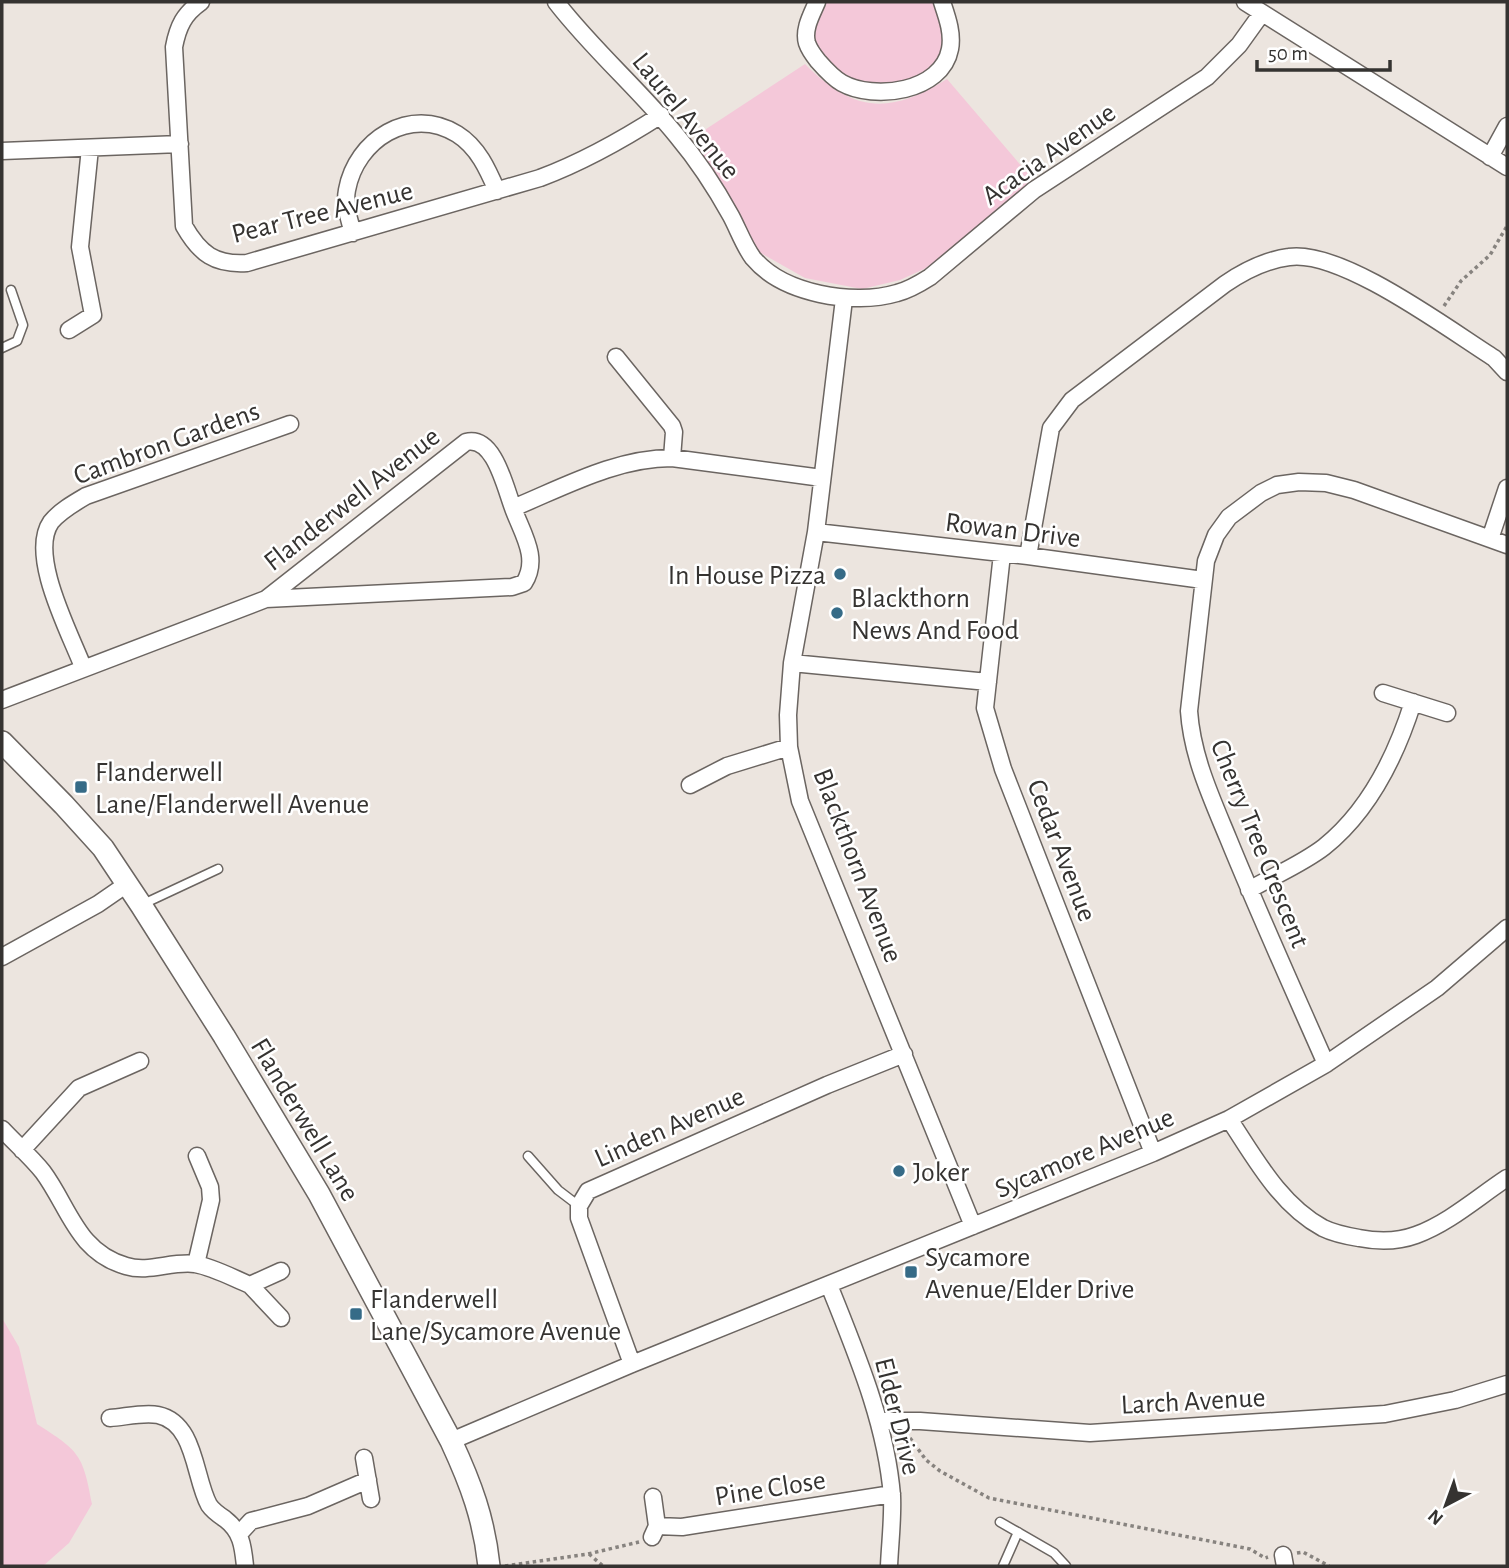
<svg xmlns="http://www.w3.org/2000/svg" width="1509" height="1568" font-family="'Alegreya Sans',sans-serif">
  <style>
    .green { fill: #f4c8d9 }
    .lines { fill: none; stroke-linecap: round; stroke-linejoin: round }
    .lane-casing { stroke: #6b6561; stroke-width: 11 }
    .street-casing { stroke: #6b6561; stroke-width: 19 }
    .secondary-casing { stroke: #6b6561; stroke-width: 24 }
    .path { stroke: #87837f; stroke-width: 3.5; stroke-dasharray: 3.5 3.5; stroke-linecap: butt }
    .lane { stroke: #fff; stroke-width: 8 }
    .street { stroke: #fff; stroke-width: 16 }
    .secondary { stroke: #fff; stroke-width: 21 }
    .poi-dot { fill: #366b87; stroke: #fff; stroke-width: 2.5 }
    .labels { text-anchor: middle; stroke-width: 5; stroke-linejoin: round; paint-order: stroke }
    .street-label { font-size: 28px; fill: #353331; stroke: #fff }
    .poi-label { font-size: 28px; fill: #353331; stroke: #fff; text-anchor: start }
  </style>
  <rect width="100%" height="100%" fill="#ece5df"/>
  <!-- green -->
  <path class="green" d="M 827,2 L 935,2 C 938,13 945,27 945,38 C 944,76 890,92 860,82 C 836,75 821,56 813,33 Z
    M 805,64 C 854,113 889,115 947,79 L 1029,175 L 1029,182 L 944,256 L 924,269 L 900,280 L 862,289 L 805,278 L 759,252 L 724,189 L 694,144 L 697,135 Z
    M 2,1318 L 19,1347 L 37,1424 C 79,1451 83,1454 92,1504 L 69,1543 L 43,1566 L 2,1566 Z"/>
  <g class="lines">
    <defs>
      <path id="lane" d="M 2,348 L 17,341 L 23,325 L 11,290
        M 141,905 L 218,869
        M 528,1156 L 558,1190 L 579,1206
        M 1000,1522 L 1054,1553 L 1066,1566
        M 1003,1566 L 1018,1532"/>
      <path id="street" d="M 201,2 C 184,14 178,26 174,47 L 184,226 C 200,254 215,265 247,263 L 540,178 C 583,162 622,140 661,115
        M 556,2 C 593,50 639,89 677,136 C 698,161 715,187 731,216 C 738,229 744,246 753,258 C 783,294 853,306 897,293 C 909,290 919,284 930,277 L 1034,190 L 1207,77 L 1239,45 L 1262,13
        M 817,2 C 812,14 803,29 807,43 C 809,49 814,56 818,61 C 825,69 833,78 842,83 C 874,101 942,92 950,49 C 953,33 947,17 942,2
        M 1245,2 L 1507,167
        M 2,151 L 180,144
        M 1490,157 L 1507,126
        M 353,233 C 349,219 344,205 347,190 C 356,140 410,105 457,134 C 478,147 488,170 497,191
        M 844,299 L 816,532 L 792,663 L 788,715 L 789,747 L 800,801 L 973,1226
        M 69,330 L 93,315 L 80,247 L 90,148
        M 616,357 L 672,426 L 674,432 L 672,458
        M 816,532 L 1028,556 L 1203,580
        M 1490,539 L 1507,488
        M 1002,554 L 985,708 L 1003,769 L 1153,1153
        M 1028,556 L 1051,428 L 1072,400 L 1225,284 C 1244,271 1266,260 1289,257 C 1341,249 1448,329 1494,358 L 1507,372
        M 266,599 L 466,442 C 494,435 505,487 513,508
        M 792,663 L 988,682
        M 83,667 C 70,633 28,555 51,522 C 60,511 74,503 86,496 L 290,424
        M 1383,693 L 1447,713
        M 2,700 L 266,599 L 512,587 L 524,583 C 540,558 522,533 513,508 C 564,487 616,458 672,458 L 822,478
        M 690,785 L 727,766 L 789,747
        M 1249,890 C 1273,876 1302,864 1324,847 C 1369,811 1396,756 1413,702
        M 2,957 L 98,904 L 127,884
        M 1326,1064 C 1293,989 1259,914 1228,838 C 1211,797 1192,756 1189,711 L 1206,561 L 1216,535 L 1229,517 L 1261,493 L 1277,485 L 1299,482 L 1326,483 L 1354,490 L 1507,545
        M 1229,1119 C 1255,1158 1280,1205 1323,1228 C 1333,1233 1347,1236 1359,1238 C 1379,1242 1397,1242 1416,1235 C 1449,1223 1478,1197 1507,1178
        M 2,1129 C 15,1143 31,1157 43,1172 C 69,1207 77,1252 126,1266 C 149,1273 171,1261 195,1264 C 213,1267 233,1278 250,1285
        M 22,1150 L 79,1088 L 140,1061
        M 196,1264 L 211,1200 L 210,1187 L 197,1156
        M 281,1271 L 250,1285 L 281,1318
        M 829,1285 C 856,1353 886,1422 892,1496 C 893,1519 890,1543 889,1566
        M 632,1364 L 579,1218 L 579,1206 L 588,1191 L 827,1085 L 904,1054
        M 110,1418 C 125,1417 144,1412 158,1415 C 196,1423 194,1478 209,1505 C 213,1511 219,1515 225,1519 C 242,1532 243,1547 245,1566
        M 879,1421 L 920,1421 L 1090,1433 L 1385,1414 L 1455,1400 L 1507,1384
        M 451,1441 L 632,1364 L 1153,1153 L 1229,1119 L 1326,1064 L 1437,988 L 1507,928
        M 364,1458 L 371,1499
        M 657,1526 L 682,1527 L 892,1494
        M 239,1534 L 251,1521 L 308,1506 L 368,1480
        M 652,1537 L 657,1526 L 653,1497
        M 1283,1555 L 1285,1566"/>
      <path id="secondary" d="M 2,742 L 64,805 L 103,848 L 141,905 L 224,1036 L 319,1194 L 451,1441 C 471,1484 484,1519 489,1566"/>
    </defs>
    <!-- lane casing -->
    <use href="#lane" class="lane-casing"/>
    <!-- street casing -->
    <use href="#street" class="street-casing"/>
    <!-- secondary casing -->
    <use href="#secondary" class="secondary-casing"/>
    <!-- path -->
    <path class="path" d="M 1444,306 L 1461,281 L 1490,255 L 1507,226
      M 910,1438 L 926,1460 L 940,1471 L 989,1498 L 1250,1549 L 1265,1558 L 1268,1557
      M 1297,1553 L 1303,1552 L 1329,1566
      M 589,1554 L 603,1566
      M 505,1566 L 588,1554 L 639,1542"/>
    <!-- lane -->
    <use href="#lane" class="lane"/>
    <!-- street -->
    <use href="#street" class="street"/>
    <!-- secondary -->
    <use href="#secondary" class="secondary"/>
  </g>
  <!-- markers -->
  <g class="poi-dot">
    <circle cx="840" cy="574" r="7"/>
    <circle cx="837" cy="613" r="7"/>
    <rect x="74" y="780" width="14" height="14" rx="3.5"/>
    <circle cx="899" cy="1171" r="7"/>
    <rect x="904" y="1265" width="14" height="14" rx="3.5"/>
    <rect x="349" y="1307" width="14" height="14" rx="3.5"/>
  </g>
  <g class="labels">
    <!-- street labels -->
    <g class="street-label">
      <text transform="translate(687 115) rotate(51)" y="10">Laurel Avenue</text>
      <text transform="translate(1048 153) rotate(-35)" y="10">Acacia Avenue</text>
      <text transform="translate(322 211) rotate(-14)" y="10">Pear Tree Avenue</text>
      <text transform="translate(166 442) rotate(-20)" y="10">Cambron Gardens</text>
      <text transform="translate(351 498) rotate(-38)" y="10">Flanderwell Avenue</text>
      <text transform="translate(1013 529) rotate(7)" y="10">Rowan Drive</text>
      <text transform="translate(1261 843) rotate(68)" y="10">Cherry Tree Crescent</text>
      <text transform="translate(1063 850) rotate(69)" y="10">Cedar Avenue</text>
      <text transform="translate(859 865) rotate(69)" y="10">Blackthorn Avenue</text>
      <text transform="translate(306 1119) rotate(59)" y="10">Flanderwell Lane</text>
      <text transform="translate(669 1126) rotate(-24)" y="10">Linden Avenue</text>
      <text transform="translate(1084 1152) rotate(-23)" y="10">Sycamore Avenue</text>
      <text transform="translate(1193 1400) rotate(-3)" y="10">Larch Avenue</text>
      <text transform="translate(899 1416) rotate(76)" y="10">Elder Drive</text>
      <text transform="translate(770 1487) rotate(-9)" y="10">Pine Close</text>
    </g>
    <!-- poi labels -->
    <g class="poi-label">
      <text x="826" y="584" text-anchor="end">In House Pizza</text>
      <text x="851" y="607">Blackthorn<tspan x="851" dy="32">News And Food</tspan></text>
      <text x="95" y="781">Flanderwell<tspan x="95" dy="32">Lane/Flanderwell Avenue</tspan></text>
      <text x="913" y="1181">Joker</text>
      <text x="925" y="1266">Sycamore<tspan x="925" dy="32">Avenue/Elder Drive</tspan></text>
      <text x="370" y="1308">Flanderwell<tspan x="370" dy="32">Lane/Sycamore Avenue</tspan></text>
    </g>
  </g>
  <!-- border -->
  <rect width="1509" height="1568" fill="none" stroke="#353331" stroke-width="7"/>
  <!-- north arrow -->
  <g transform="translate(1446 1505) rotate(221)" stroke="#ffffff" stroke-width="5" paint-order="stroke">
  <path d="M0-5L12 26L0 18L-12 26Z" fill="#353331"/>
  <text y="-10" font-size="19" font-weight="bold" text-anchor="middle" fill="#353331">N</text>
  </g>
  <!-- scale -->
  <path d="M1257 60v10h133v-10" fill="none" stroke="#353331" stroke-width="3.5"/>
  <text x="1268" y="60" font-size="21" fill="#353331" stroke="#ffffff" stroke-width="5" paint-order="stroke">50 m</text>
</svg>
